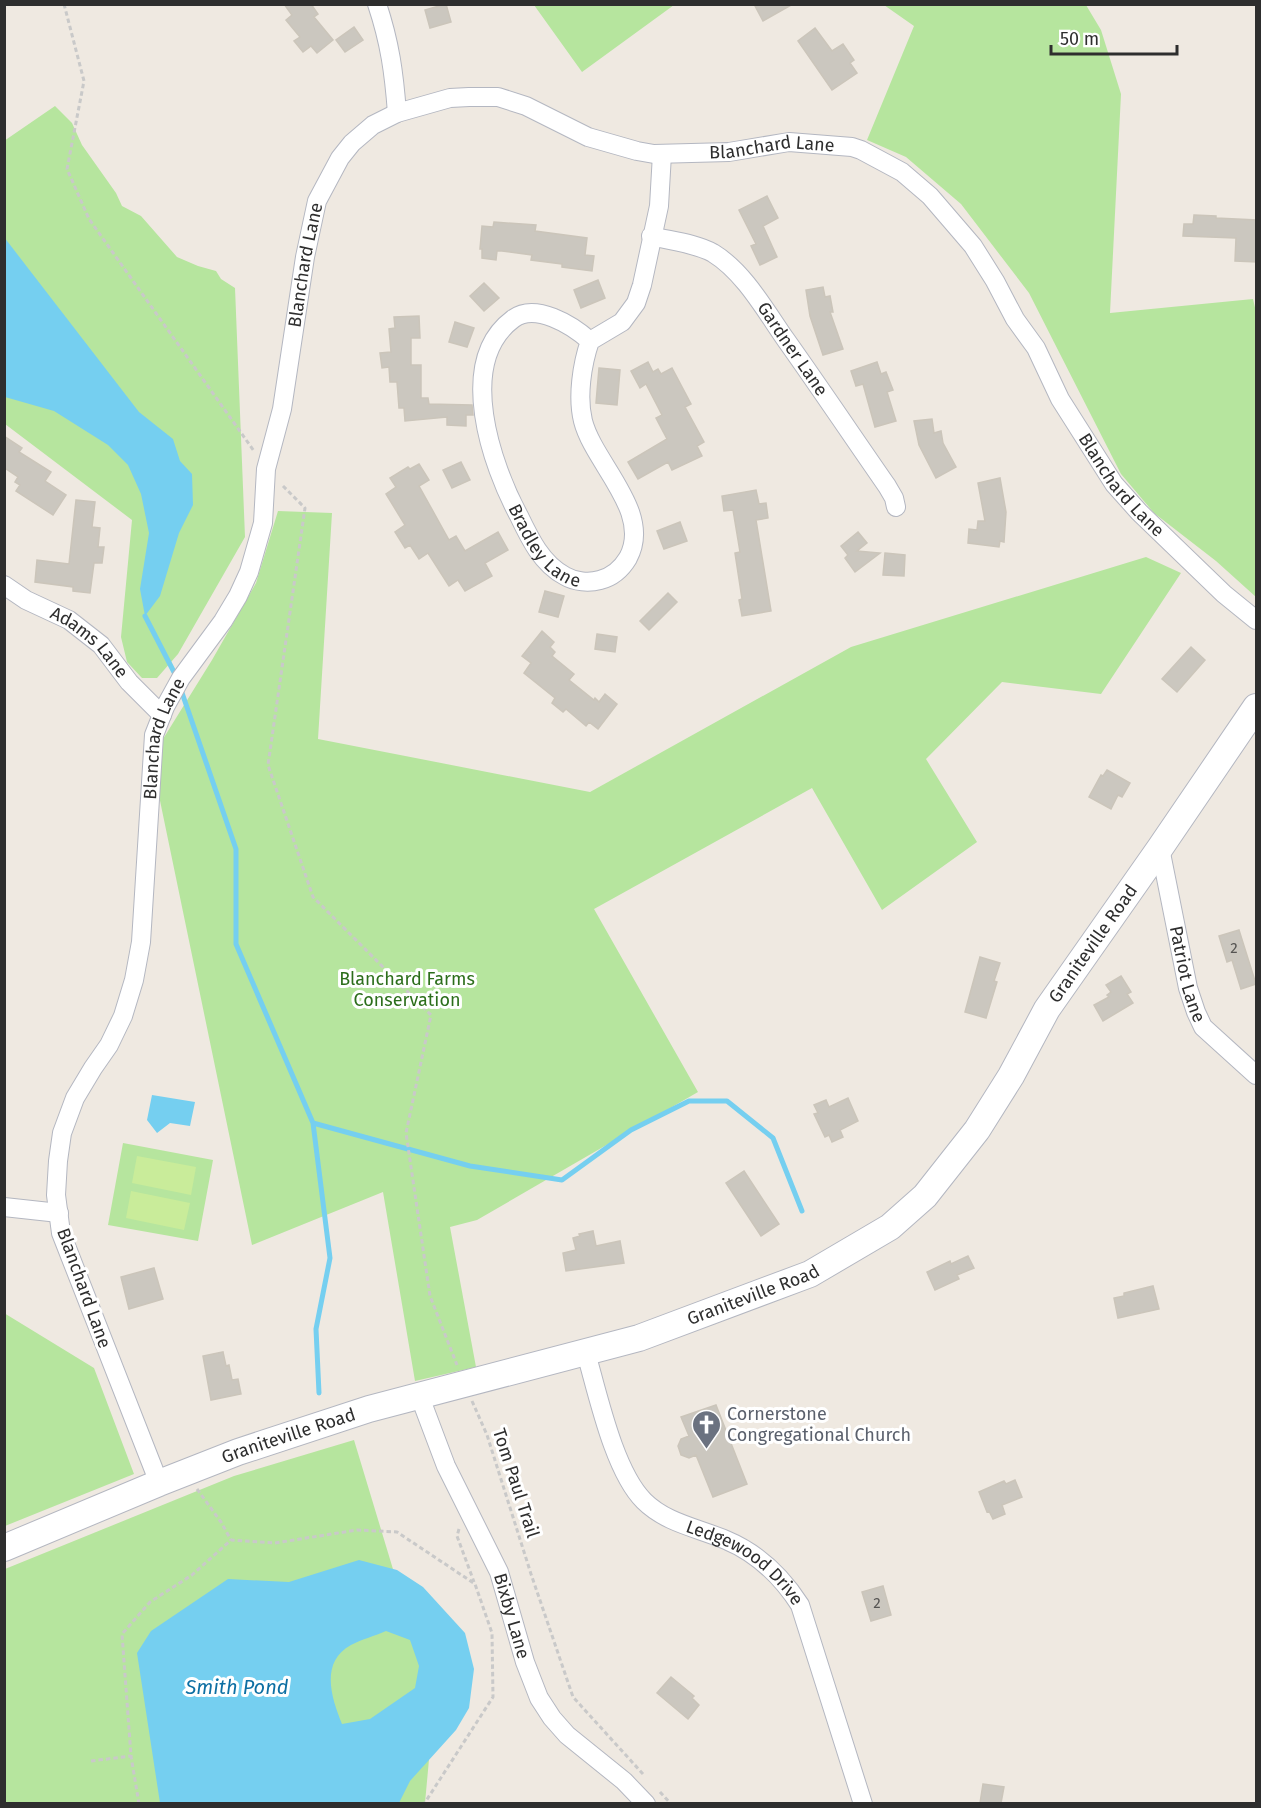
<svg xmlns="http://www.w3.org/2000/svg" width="1261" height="1808" font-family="'Fira Sans',sans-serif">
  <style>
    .green { fill: #b6e59e }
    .pitch { fill: #c9ec9a }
    .water { fill: #75cff0; fill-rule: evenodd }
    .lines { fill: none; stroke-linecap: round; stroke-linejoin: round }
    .stream { stroke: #75cff0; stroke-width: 5 }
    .building { fill: #cbc7bf; stroke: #cbc5ba; stroke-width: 1.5 }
    .minor-casing { stroke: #b4b7c1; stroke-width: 20 }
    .secondary-casing { stroke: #b4b7c1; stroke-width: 28 }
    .path { stroke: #c9c9c9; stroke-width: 3; stroke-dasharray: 4.5 3; stroke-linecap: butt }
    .minor { stroke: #fff; stroke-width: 18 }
    .secondary { stroke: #fff; stroke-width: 26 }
    .labels { text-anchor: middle; stroke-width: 6; stroke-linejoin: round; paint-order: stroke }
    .number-label { font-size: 15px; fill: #555452 }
    .street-label { font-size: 18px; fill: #2e2e2e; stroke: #fff }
    .park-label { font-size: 18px; fill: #2c6e1b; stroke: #fff }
    .worship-label { font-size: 18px; fill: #5b616d; stroke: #fff; text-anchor: start }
    .water-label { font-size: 20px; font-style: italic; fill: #0d6fa3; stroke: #fff }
  </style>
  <rect width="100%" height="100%" fill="#efe9e1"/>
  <!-- green -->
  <path class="green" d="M 534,5 L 674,5 L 582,72 Z
    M 884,5 L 1086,5 L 1101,30 L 1121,94 L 1110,313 L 1253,299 L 1256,312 L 1256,597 L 1216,561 L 1154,513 L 1121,474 L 1029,293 L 961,204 L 906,157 L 867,140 L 914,26 Z
    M 55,106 L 72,123 L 82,145 L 116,193 L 122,206 L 141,216 L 177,257 L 198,266 L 216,271 L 221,279 L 235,288 L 245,537 L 178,654 L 157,678 L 142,678 L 127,662 L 121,637 L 132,520 L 5,424 L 4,141 Z
    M 278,511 L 332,513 L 318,739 L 590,792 L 851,647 L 1146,557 L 1181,573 L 1101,694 L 1002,682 L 926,759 L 977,842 L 882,910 L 812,788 L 594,909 L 698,1092 L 477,1220 L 450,1227 L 476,1367 L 415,1381 L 383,1192 L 252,1245 L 158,791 L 163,739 L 212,660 L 256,583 Z
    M 123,1143 L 213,1160 L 198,1241 L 108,1225 Z
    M 4,1313 L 94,1368 L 134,1474 L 5,1526 Z
    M 354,1440 L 434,1705 L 425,1803 L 5,1804 L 5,1569 L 234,1476 Z"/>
  <!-- pitch -->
  <path class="pitch" d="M 137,1156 L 196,1167 L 191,1195 L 132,1183 Z
    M 131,1191 L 190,1203 L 184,1230 L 126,1218 Z"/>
  <!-- water -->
  <path class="water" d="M 4,237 L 139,412 L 173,439 L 180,461 L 192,474 L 193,505 L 179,533 L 160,596 L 145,616 L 140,589 L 149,533 L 141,494 L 128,465 L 108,445 L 54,411 L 5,397 Z
    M 152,1095 L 195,1102 L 190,1126 L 170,1123 L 157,1133 L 147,1120 Z
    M 359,1560 L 397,1570 L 423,1587 L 465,1633 L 474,1669 L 469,1708 L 456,1730 L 410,1781 L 399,1803 L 160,1803 L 137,1653 L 151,1631 L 228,1579 L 289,1582 ZM 386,1631 L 410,1640 L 419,1666 L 415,1688 L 370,1719 L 342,1724 C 331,1697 320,1662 351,1645 C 362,1639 375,1636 386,1631 Z"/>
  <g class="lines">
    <!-- stream -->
    <path class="stream" d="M 145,616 L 176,676
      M 180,687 L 236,849 L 236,944 L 313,1123 L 330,1258 L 316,1329 L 319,1393
      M 313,1123 L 470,1166 L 562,1180 L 631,1130 L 689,1101 L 727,1101 L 773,1138 L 802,1211"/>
  </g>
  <!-- building -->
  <path class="building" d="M 284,4 L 311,4 L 318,14 L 314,17 L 333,40 L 317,53 L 311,46 L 303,52 L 294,41 L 300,37 L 286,20 L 292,15 Z
    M 446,4 L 451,22 L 430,28 L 425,10 Z
    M 754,4 L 793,4 L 763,21 Z
    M 354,27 L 363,40 L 345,52 L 336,40 Z
    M 815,28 L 832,51 L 843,44 L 854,60 L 850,63 L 857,73 L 832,90 L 798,41 Z
    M 767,196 L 778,218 L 763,226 L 777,257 L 760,265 L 751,246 L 756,244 L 739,210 Z
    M 1194,215 L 1216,216 L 1216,218 L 1257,220 L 1257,262 L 1235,261 L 1236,238 L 1183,236 L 1184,224 L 1193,224 Z
    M 494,222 L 536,225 L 535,231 L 587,238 L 585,255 L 594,256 L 592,271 L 562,267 L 562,264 L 531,260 L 532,255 L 502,251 L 497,251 L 496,260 L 482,258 L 482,249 L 480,249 L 482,226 L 493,227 Z
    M 598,280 L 605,298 L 581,308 L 574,290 Z
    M 484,283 L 499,298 L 484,311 L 470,296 Z
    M 823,287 L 825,297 L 830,296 L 833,312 L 830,312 L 843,349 L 823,355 L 810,316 L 806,290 Z
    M 419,316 L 420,338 L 411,338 L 411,365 L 421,365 L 421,398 L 428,398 L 429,404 L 472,405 L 473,415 L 466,415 L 466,426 L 447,425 L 447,417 L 405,421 L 404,408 L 399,408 L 397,382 L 390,382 L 389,367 L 382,368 L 380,353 L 391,352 L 389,329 L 395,328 L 394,317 Z
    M 455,322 L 474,328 L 467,347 L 449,342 Z
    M 648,362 L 653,372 L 658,369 L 661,374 L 672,368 L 691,404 L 685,407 L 704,442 L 697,446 L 702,456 L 672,470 L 668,462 L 638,479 L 628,462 L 667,439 L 656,418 L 662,415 L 646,384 L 640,388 L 631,371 Z
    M 877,362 L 881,374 L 886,372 L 893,390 L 887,392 L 896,421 L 875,427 L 863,384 L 856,386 L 851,371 Z
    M 599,368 L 620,370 L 617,405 L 596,403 Z
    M 932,419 L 934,433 L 941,431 L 943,443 L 956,467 L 936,478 L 919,445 L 914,421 Z
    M 4,436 L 22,448 L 19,452 L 51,472 L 45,481 L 66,495 L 53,515 L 16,491 L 20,485 L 15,482 L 18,477 L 6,469 L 4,471 Z
    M 461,462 L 470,480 L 452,488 L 443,470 Z
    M 419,464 L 429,480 L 419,486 L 449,540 L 456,536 L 465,551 L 498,532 L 508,550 L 485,563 L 492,576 L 465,591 L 458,580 L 449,586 L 428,553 L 419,559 L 410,545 L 405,548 L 395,532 L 405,525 L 386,494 L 396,487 L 390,478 L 408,467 L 410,469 Z
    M 1000,478 L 1006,512 L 1004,542 L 1000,541 L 999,547 L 968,543 L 969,529 L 977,530 L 978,521 L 985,521 L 978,483 Z
    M 756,490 L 759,504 L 766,503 L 768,518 L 756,520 L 771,611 L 742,616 L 739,600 L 742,599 L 735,553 L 740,552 L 733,510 L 724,511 L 722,496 Z
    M 76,500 L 95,502 L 92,527 L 100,528 L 98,547 L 104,547 L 102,563 L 94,563 L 90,593 L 73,591 L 73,587 L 35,582 L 37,560 L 69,564 Z
    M 680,522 L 687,541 L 664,549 L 657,531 Z
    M 858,532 L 867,543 L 857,551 L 880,553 L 855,572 L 845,558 L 848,555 L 841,546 Z
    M 885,553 L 905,555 L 904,576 L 883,575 Z
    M 545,591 L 564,596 L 558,617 L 539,612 Z
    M 668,593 L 677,602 L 649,630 L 640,621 Z
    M 542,631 L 554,642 L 550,647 L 555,652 L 552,656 L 574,674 L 569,680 L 594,700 L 595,698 L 599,702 L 605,694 L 617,704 L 598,729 L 589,722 L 586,726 L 566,709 L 563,712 L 552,703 L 555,698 L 524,673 L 531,663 L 522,656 Z
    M 597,634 L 617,637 L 615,652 L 595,649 Z
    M 1191,647 L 1205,660 L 1177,692 L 1162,679 Z
    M 1107,770 L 1130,783 L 1122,797 L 1118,795 L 1111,809 L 1089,797 L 1101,775 L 1103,776 Z
    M 1239,930 L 1256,984 L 1241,989 L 1232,960 L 1227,962 L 1219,936 Z
    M 980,957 L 1000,963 L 994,981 L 997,982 L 986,1018 L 965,1012 Z
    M 1121,976 L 1131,992 L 1127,994 L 1133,1003 L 1103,1021 L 1094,1005 L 1109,997 L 1107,995 L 1111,992 L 1106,985 Z
    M 848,1098 L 858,1121 L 840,1130 L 843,1137 L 832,1142 L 829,1135 L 825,1137 L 814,1114 L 818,1113 L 814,1105 L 826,1100 L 829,1107 Z
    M 744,1171 L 779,1224 L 761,1236 L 726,1183 Z
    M 593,1231 L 596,1246 L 620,1241 L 624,1263 L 566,1271 L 563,1253 L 576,1250 L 573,1238 L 580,1236 L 579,1234 Z
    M 968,1256 L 974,1268 L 957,1275 L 959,1279 L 935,1290 L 927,1272 L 950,1261 L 951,1264 Z
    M 154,1268 L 163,1299 L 129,1309 L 121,1277 Z
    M 1153,1286 L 1159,1309 L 1118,1318 L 1114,1298 L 1124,1296 L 1124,1293 Z
    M 223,1352 L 226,1366 L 229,1365 L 232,1380 L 238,1379 L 241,1394 L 211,1400 L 203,1356 Z
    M 716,1405 L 747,1484 L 713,1497 L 696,1455 L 689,1458 L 681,1455 L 678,1446 L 681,1439 L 689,1436 L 681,1417 Z
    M 1015,1480 L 1022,1497 L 1002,1505 L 1005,1514 L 993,1519 L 989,1511 L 987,1512 L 979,1492 L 1004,1481 L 1006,1484 Z
    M 883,1586 L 891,1615 L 871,1621 L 862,1592 Z
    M 671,1677 L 694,1696 L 692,1698 L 699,1705 L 688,1719 L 657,1693 Z
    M 983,1784 L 1004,1787 L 1001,1803 L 980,1803 Z"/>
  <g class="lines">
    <defs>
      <g id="minor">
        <path d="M 377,4 C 390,43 394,73 397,113"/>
        <path id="s1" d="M 651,236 C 671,241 695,243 713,253 C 744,272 765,310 786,340 C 820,388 853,437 887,486 L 894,498 L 896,507"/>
        <path id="s2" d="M 590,341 C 572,325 535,302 513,319 C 455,362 492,466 519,516 C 530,539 542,564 565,576 C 575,582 589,583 600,580 C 612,577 622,568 628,558 C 653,512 594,464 583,421 C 577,397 582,364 590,341 L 622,322 L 636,303 L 642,285 L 659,206 L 662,154"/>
        <path id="s3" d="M 4,585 L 26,600 L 69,620 L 101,645 L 129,682 L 162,715"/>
        <path id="s4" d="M 1160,848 L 1188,988 L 1196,1012 L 1203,1027 L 1256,1075"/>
        <path d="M 4,1207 L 59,1213"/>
        <path id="s5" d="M 586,1353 C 598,1395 614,1471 644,1501 C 666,1523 698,1528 726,1540 C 757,1553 782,1577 800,1605 L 863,1804"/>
        <path id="s6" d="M 420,1397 L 446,1466 L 499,1572 L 525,1662 L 539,1698 L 552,1718 L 567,1735 L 624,1781 L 646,1804"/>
        <path id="s7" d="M 159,1483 L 61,1233 L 56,1195 L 58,1161 L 62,1133 L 75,1098 L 93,1068 L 109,1045 L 123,1016 L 134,980 L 141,942 L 154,735 L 165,707 L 181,678 L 223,621 L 238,596 L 249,572 L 263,523 L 266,469 L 282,409 L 305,257 L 317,201 L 340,158 L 352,143 L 373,125 L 397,113 L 450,98 L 469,97 L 498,97 L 526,106 L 588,137 L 637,151 L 654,154 L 729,152 L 789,142 L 852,147 L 861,150 L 902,172 L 930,196 L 973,246 L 995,281 L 1015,319 L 1036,348 L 1060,399 L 1114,484 L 1139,512 L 1224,594 L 1256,620"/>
      </g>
      <g id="secondary">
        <path id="s8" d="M 4,1548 L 159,1483 L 238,1452 L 369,1409 L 639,1338 L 810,1274 L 890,1227 L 925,1196 L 977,1130 L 1011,1076 L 1047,1009 L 1160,848 L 1256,707"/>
      </g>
    </defs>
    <!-- minor casing -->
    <use href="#minor" class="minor-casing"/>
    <!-- secondary casing -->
    <use href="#secondary" class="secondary-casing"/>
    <!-- path -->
    <path class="path" d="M 64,4 L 84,81 L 67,169 L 89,219 L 254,451
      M 283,486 L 305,508 L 268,765 L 313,897 L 431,1015 L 406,1133 L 430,1296 L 457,1365
      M 472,1401 L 487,1435 L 531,1574 L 573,1697 L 643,1774
      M 197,1489 L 221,1522 L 231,1540
      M 459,1529 L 457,1536 L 474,1582
      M 91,1761 L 131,1756
      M 660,1792 L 671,1804
      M 139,1804 L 131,1756 L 122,1634 L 150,1602 L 192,1575 L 231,1540 L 275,1543 L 357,1530 L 397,1532 L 475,1584 L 492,1633 L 493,1697 L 424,1804"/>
    <!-- minor -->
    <use href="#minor" class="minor"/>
    <!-- secondary -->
    <use href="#secondary" class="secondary"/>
  </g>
  <!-- icons -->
  <defs>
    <symbol id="church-pin" viewBox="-11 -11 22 30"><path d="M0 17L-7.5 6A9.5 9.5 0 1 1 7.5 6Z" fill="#6b7280" stroke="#fff"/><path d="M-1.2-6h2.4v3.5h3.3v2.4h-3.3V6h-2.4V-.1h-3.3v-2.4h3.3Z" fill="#fff"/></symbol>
  </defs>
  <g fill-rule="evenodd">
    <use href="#church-pin" x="690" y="1408" width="33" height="45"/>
  </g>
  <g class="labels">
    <!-- number labels -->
    <g class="number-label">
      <text x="1234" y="953">2</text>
      <text x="877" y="1608">2</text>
    </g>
    <!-- street labels -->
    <g class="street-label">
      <text dy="6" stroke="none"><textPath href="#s7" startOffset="1864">Blanchard Lane</textPath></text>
      <text dy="6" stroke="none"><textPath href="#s7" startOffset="1288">Blanchard Lane</textPath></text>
      <text dy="6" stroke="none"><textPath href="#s1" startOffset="190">Gardner Lane</textPath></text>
      <text dy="6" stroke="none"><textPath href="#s7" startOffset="2386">Blanchard Lane</textPath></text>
      <text dy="6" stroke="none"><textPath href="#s2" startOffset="339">Bradley Lane</textPath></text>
      <text dy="6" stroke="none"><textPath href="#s3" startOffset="104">Adams Lane</textPath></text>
      <text dy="6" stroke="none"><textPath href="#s7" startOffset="784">Blanchard Lane</textPath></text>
      <text dy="6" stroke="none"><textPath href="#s8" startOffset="1296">Graniteville Road</textPath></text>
      <text dy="6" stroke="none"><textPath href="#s4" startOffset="129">Patriot Lane</textPath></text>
      <text transform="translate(84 1288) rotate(70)" y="6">Blanchard Lane</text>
      <text dy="6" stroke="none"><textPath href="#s8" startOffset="792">Graniteville Road</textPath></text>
      <text dy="6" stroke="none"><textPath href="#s8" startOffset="306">Graniteville Road</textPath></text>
      <text transform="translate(516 1483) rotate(72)" y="6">Tom Paul Trail</text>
      <text dy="6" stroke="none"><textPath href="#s5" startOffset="280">Ledgewood Drive</textPath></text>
      <text dy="6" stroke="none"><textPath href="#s6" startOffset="238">Bixby Lane</textPath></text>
    </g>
    <!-- park labels -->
    <g class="park-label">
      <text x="407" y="985">Blanchard Farms<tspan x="407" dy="21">Conservation</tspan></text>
    </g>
    <!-- worship labels -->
    <g class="worship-label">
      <text x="727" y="1420">Cornerstone<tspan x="727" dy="21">Congregational Church</tspan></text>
    </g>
    <!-- water labels -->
    <g class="water-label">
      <text x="237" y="1694">Smith Pond</text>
    </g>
  </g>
  <!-- border -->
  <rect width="1261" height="1808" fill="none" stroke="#2e2e2e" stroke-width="12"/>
  <!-- scale -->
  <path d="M1051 45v9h126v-9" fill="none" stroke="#2e2e2e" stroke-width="3"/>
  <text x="1060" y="45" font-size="18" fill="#2e2e2e" stroke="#ffffff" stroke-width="4.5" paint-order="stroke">50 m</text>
</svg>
